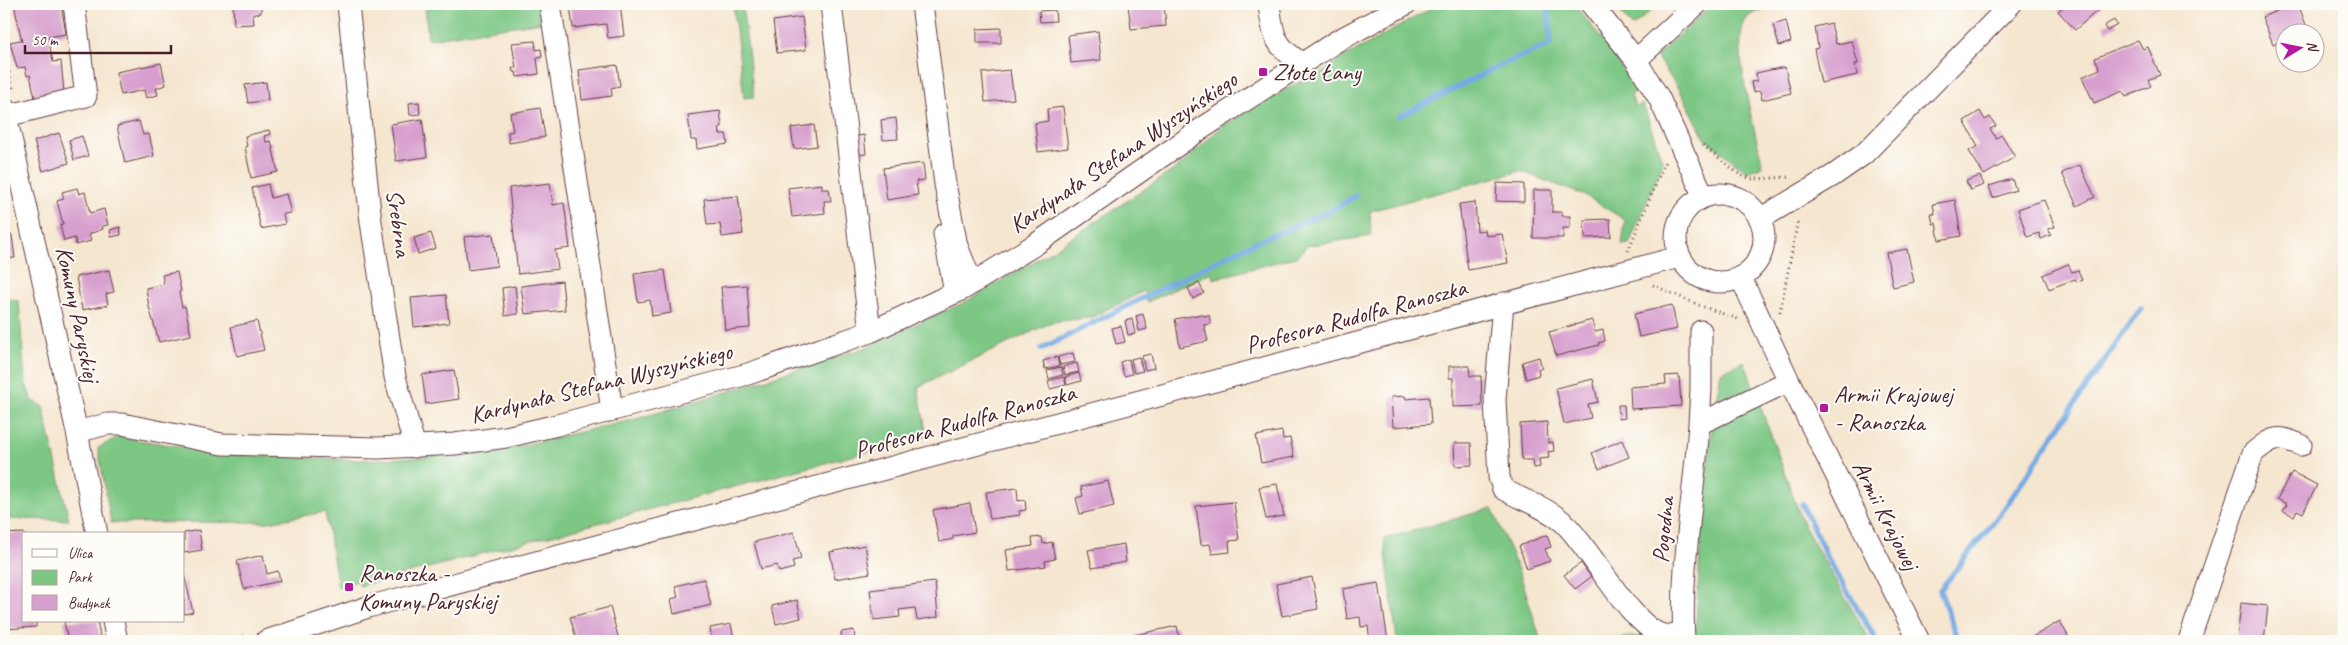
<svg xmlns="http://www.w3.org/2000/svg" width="2348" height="645" font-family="Caveat,sans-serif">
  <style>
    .green { fill: #7dc785; stroke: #647358 }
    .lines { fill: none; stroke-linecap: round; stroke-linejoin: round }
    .stream { stroke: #75aae3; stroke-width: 5.5 }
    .building { fill: #d79fce }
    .minor-casing { stroke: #643d44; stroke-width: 23 }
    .path { stroke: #643d44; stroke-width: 3; stroke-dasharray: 1 4; stroke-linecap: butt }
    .minor { stroke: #fff; stroke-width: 21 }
    .poi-dot { fill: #b5179e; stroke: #fdfcf7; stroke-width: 2 }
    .labels { text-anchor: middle; stroke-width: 4; stroke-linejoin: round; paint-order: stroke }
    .poi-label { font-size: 24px; fill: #4a1f2b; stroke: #fdfcf7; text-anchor: start }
    .street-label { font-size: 24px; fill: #4a1f2b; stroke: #fdfcf7 }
  </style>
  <rect width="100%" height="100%" fill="#fdfcf7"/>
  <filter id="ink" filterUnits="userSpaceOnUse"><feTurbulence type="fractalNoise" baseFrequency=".02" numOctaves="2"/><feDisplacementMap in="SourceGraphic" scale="10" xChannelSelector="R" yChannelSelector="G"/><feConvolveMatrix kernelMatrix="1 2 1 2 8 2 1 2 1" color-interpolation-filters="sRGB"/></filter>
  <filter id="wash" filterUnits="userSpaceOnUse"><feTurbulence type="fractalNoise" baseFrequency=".0096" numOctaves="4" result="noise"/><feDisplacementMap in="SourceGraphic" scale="20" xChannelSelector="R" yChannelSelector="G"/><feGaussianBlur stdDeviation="1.12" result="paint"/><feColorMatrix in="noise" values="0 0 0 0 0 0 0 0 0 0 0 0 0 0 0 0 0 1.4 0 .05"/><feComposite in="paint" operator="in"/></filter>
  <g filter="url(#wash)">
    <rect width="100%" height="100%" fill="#f5e6cf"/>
    <!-- green -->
    <path class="green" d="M 425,4 L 554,4 L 555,20 L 428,39 Z
      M 733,4 L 742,4 L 754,97 L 744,98 Z
      M 1439,4 L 1574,4 L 1606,44 L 1637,92 L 1631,95 L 1635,107 L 1643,104 L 1663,163 L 1629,244 L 1622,245 L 1625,220 L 1586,196 L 1520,171 L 1370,211 L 1371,236 L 1306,246 L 1299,256 L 1213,279 L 1212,272 L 1147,302 L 1144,291 L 1090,318 L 1052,322 L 918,387 L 927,436 L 360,586 L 358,581 L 338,587 L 325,512 L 268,522 L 111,523 L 98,448 L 118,437 L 237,455 L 360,460 L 419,457 L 507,449 L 636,419 L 704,399 L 867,347 L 967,301 L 1056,248 L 1181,165 L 1222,126 L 1301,81 C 1313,79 1323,75 1330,65 Z
      M 1614,4 L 1659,4 L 1632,27 Z
      M 1713,4 L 1779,4 C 1770,7 1754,11 1748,17 C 1727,37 1757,138 1763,166 L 1747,172 L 1706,140 L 1682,94 L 1656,56 Z
      M 4,298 L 19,301 L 25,382 L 32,400 L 43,406 L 69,520 L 4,519 Z
      M 1744,361 L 1804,526 L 1870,641 L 1695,641 C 1700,551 1704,461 1721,372 Z
      M 1492,508 L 1521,577 L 1541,641 L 1397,641 L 1384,539 Z
      M 1648,636 L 1653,641 L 1559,641 Z"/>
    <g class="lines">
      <!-- stream -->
      <path class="stream" d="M 1400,116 L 1499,66 L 1551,44 L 1548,6
        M 1041,349 L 1249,245 L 1328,212 L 1356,196
        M 1802,504 L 1829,561 L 1877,641
        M 1958,641 L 1940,590 L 2004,509 L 2076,402 L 2141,308"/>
    </g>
    <g id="blocks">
      <!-- building -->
      <path class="building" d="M 14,4 L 61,4 L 66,34 L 48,37 L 53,62 L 61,61 L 64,92 L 35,98 L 30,75 L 27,76 L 25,67 L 17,68 L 10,42 L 20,40 L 22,42 Z
        M 233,4 L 261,4 L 261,13 L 253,14 L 254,24 L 234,25 Z
        M 592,4 L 620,4 L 624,36 L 608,38 L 606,24 L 573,28 L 570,6 Z
        M 1128,4 L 1164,4 L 1166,26 L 1131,29 Z
        M 2067,4 L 2105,4 L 2075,30 L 2058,11 Z
        M 2294,4 L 2298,4 L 2308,30 L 2301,32 L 2286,32 L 2286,39 L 2273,44 L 2262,17 Z
        M 1055,10 L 1056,21 L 1040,22 L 1039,11 Z
        M 802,17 L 806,50 L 777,53 L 773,21 Z
        M 2114,20 L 2117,25 L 2107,31 L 2104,26 Z
        M 1786,21 L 1791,42 L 1779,46 L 1773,25 Z
        M 1831,23 L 1836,44 L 1852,41 L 1858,64 L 1855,64 L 1857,75 L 1821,83 L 1814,49 L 1818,48 L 1815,27 Z
        M 1001,28 L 1001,43 L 977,43 L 977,29 Z
        M 1098,31 L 1101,60 L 1071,63 L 1068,35 Z
        M 2138,40 L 2143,49 L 2148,47 L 2160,75 L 2148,80 L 2151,86 L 2126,97 L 2123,91 L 2094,103 L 2082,77 L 2100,69 L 2095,58 Z
        M 535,41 L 536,50 L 541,49 L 542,57 L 537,58 L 539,74 L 517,77 L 516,72 L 513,72 L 512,68 L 516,68 L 512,43 Z
        M 161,63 L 166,85 L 156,88 L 158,95 L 146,98 L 144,90 L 121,95 L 116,72 Z
        M 617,65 L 620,86 L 611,88 L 612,96 L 582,100 L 579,70 Z
        M 1785,67 L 1791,93 L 1762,100 L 1760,91 L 1753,92 L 1751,82 L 1757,81 L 1756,73 Z
        M 1010,70 L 1014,99 L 985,102 L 982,73 Z
        M 266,82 L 268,100 L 248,103 L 245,85 Z
        M 419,102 L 420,114 L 410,115 L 409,103 Z
        M 1063,107 L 1068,148 L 1038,152 L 1035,123 L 1048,121 L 1047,109 Z
        M 540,108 L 545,137 L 509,143 L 508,132 L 513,131 L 510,113 Z
        M 720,111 L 722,127 L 719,127 L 720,134 L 726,134 L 728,144 L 697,149 L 696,140 L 691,140 L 688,115 Z
        M 1980,111 L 1985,120 L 1990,117 L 1996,126 L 1990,129 L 1996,138 L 2002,135 L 2015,157 L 1984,175 L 1969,151 L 1978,146 L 1964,121 Z
        M 896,118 L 898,139 L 883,140 L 881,120 Z
        M 422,119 L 427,157 L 396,161 L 391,124 Z
        M 139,121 L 143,135 L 149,134 L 154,156 L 125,163 L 117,126 Z
        M 814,125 L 817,146 L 794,149 L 791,128 Z
        M 269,130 L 270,134 L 264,136 L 266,142 L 271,141 L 278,172 L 251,178 L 245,147 L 247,146 L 245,136 Z
        M 59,133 L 69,163 L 43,171 L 34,141 Z
        M 864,135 L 866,154 L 855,155 L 853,137 Z
        M 82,136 L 88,156 L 74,160 L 69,140 Z
        M 923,163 L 925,180 L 916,181 L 918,195 L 887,200 L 883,168 Z
        M 2080,165 L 2095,197 L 2077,206 L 2062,173 Z
        M 1980,176 L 1984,185 L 1970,190 L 1966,181 Z
        M 2012,179 L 2016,190 L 1993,198 L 1989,186 Z
        M 550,183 L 553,205 L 564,203 L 570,248 L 555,250 L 558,269 L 518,274 L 509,188 Z
        M 1497,183 L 1524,184 L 1524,202 L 1496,201 Z
        M 268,184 L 271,198 L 286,194 L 291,213 L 283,214 L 285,224 L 261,229 L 252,188 Z
        M 822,184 L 822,189 L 829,189 L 831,201 L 824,201 L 825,213 L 792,217 L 788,188 Z
        M 77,188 L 79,194 L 85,192 L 90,213 L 104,209 L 108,225 L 102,226 L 103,229 L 89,234 L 91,241 L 76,245 L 75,238 L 64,241 L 60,225 L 63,224 L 57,201 L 64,199 L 62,192 Z
        M 1534,190 L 1552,190 L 1552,212 L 1562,212 L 1562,216 L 1570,216 L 1570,228 L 1563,228 L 1563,238 L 1533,238 Z
        M 738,196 L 743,234 L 722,237 L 720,224 L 707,225 L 704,199 Z
        M 1955,200 L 1961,236 L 1939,240 L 1936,223 L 1933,224 L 1931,214 L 1935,214 L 1933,204 Z
        M 2044,200 L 2055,227 L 2048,229 L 2051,235 L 2041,239 L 2039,233 L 2027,237 L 2018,209 Z
        M 1475,202 L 1477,231 L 1485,230 L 1486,236 L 1502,234 L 1508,263 L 1468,270 L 1459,204 Z
        M 1610,219 L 1611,237 L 1585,238 L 1584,220 Z
        M 120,227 L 121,235 L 111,237 L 110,230 Z
        M 4,233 L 5,236 L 12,235 L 15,258 L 4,259 Z
        M 431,233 L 436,248 L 418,254 L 414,238 Z
        M 493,234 L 497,266 L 468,270 L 464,237 Z
        M 1907,249 L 1914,282 L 1893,287 L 1886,253 Z
        M 2068,264 L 2072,272 L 2078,270 L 2082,280 L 2077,282 L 2075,279 L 2049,289 L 2043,275 Z
        M 109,270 L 114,292 L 106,294 L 108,305 L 82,310 L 76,277 Z
        M 665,270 L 671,313 L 652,316 L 650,300 L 638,302 L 634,274 Z
        M 177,272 L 181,291 L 179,292 L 182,307 L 185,306 L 191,335 L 159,342 L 149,307 L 146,288 L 164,284 L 162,275 Z
        M 562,281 L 565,310 L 525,314 L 521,286 Z
        M 1199,283 L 1204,293 L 1193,299 L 1188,288 Z
        M 747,285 L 750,328 L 725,330 L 721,287 Z
        M 515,286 L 518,314 L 505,316 L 502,288 Z
        M 446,295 L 449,323 L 414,327 L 411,298 Z
        M 1672,305 L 1677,329 L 1639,337 L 1634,314 Z
        M 1143,314 L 1147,329 L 1139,331 L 1136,316 Z
        M 1202,314 L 1203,316 L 1209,315 L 1211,324 L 1204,325 L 1208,341 L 1180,347 L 1175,319 Z
        M 1132,319 L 1135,334 L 1128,335 L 1125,321 Z
        M 1592,320 L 1595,332 L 1603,330 L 1605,341 L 1598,343 L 1599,345 L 1556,356 L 1549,332 Z
        M 257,321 L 264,350 L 237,356 L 231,327 Z
        M 1121,326 L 1125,342 L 1116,344 L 1112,328 Z
        M 1073,353 L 1075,362 L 1060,365 L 1058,357 Z
        M 1151,354 L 1154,368 L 1145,370 L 1142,356 Z
        M 1057,357 L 1059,366 L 1045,369 L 1043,361 Z
        M 1139,357 L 1143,371 L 1134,373 L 1131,359 Z
        M 1539,357 L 1542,368 L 1538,369 L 1539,375 L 1526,379 L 1522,362 Z
        M 1129,359 L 1132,374 L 1124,376 L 1120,362 Z
        M 1077,363 L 1079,372 L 1065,375 L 1063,367 Z
        M 1449,366 L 1469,366 L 1470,376 L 1481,376 L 1482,406 L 1453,407 L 1453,378 L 1449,378 Z
        M 1061,367 L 1063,375 L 1049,379 L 1047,370 Z
        M 454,370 L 459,399 L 426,404 L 422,375 Z
        M 1079,373 L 1081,381 L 1067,385 L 1065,377 Z
        M 1679,375 L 1681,406 L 1631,409 L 1630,387 L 1666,384 L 1665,376 Z
        M 1064,377 L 1066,385 L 1050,389 L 1048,381 Z
        M 1593,379 L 1598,402 L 1588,404 L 1591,418 L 1564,424 L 1556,388 Z
        M 1405,396 L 1406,399 L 1429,397 L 1431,424 L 1393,427 L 1391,397 Z
        M 1618,405 L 1624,405 L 1625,418 L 1619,419 Z
        M 1547,422 L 1548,443 L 1553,442 L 1554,451 L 1548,452 L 1549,458 L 1539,459 L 1540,467 L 1534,468 L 1533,460 L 1522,460 L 1520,424 Z
        M 1282,431 L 1283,439 L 1290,438 L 1294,457 L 1261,463 L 1256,436 Z
        M 1622,440 L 1629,457 L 1599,469 L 1592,453 Z
        M 1454,443 L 1471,443 L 1472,465 L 1455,466 Z
        M 2292,472 L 2317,485 L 2303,513 L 2297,510 L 2294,516 L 2283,511 L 2287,504 L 2277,499 Z
        M 1108,481 L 1114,506 L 1080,514 L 1076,498 L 1083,496 L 1081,487 Z
        M 1277,484 L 1284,516 L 1266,519 L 1259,487 Z
        M 2344,485 L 2344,500 L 2338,497 Z
        M 1017,488 L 1018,501 L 1025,500 L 1026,510 L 1019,511 L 1020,515 L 990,519 L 986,492 Z
        M 1234,502 L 1239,540 L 1229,541 L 1230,552 L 1212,554 L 1210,544 L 1201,545 L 1196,506 Z
        M 970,503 L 975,532 L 953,536 L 953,539 L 939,542 L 933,510 Z
        M 199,530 L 202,550 L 184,553 L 184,533 Z
        M 794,532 L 801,559 L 792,561 L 794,568 L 779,572 L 777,565 L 761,569 L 754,542 Z
        M 24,533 L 24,621 L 36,621 L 36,627 L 4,629 L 4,534 Z
        M 1547,535 L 1551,547 L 1545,549 L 1550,561 L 1527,569 L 1519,546 Z
        M 1042,537 L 1043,544 L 1052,542 L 1055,559 L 1045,561 L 1046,566 L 1009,571 L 1006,550 L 1033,546 L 1032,538 Z
        M 1124,544 L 1126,562 L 1092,568 L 1088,550 Z
        M 865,545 L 870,573 L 835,579 L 830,552 Z
        M 263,555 L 267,574 L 278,571 L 280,581 L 244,589 L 237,561 Z
        M 1581,563 L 1591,577 L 1575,589 L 1564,575 Z
        M 184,574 L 193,612 L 184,614 Z
        M 1312,577 L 1318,609 L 1282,616 L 1276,584 Z
        M 704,579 L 711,605 L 674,614 L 671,599 L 678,597 L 675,586 Z
        M 935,582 L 938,617 L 917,620 L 915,608 L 899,610 L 900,617 L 874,620 L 870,590 Z
        M 1379,583 L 1388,641 L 1370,641 L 1368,626 L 1361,627 L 1360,617 L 1347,619 L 1343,589 Z
        M 797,600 L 801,618 L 776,624 L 772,606 Z
        M 2241,603 L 2268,606 L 2264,641 L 2237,641 Z
        M 610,607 L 619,640 L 577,641 L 570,617 Z
        M 64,621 L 97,621 L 101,641 L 68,641 Z
        M 2060,621 L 2068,636 L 2058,641 L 2026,641 Z
        M 731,624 L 734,639 L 712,641 L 710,628 Z
        M 1177,626 L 1180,641 L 1136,641 L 1135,635 Z
        M 854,630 L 855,641 L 842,641 L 841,632 Z"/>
    </g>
  </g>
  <g filter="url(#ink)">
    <use href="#blocks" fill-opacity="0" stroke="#643d44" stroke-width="1"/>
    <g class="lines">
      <defs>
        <path id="minor" d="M 348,4 L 371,222 L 395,377 L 415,447
          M 550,4 L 612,410
          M 831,4 L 870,332
          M 922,4 L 945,184 L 957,246 L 972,283
          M 1269,4 C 1273,36 1274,46 1303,64
          M 1591,4 L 1636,60
          M 1697,4 L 1636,60 L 1659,98 L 1704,197
          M 4,107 L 77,432 L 97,534
          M 6,116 L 86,96 L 74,4
          M1676 238a44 44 0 1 1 88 0a44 44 0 1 1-88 0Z
          M 1760,219 L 1834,175 L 1864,154 L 2011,4
          M 944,234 L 955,293
          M 1741,278 L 1789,381 L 1919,641
          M 1503,303 L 1495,400 L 1499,477 L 1503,489 C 1523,501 1545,506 1563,522 C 1589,545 1632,629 1664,635 C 1670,636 1678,633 1683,632
          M 1699,424 L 1701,389 L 1701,331
          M 77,432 L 107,424 L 122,424 L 222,444 L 379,448 L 455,444 L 506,437 L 557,425 L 748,374 L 870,332 L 963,289 L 1036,244 L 1201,129 L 1337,41 L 1406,4
          M 113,621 L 117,641
          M 266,641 L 368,607 L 1679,257
          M 1684,641 C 1680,569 1694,496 1699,424 L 1789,381
          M 2189,641 L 2253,453 C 2274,436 2277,435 2301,445"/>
      </defs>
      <!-- minor casing -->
      <use href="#minor" class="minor-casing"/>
      <!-- path -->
      <path class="path" d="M 4,53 L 13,88
        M 1703,145 L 1739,174 L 1751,179 L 1791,177
        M 1628,251 L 1665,162
        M 1653,285 L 1701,306 L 1738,319
        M 1780,312 L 1798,220
        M 229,641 L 247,635"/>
      <!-- minor -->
      <use href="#minor" class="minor"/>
    </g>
  </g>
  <!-- markers -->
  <g class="poi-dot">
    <rect x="1258" y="67" width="10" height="10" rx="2.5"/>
    <rect x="1819" y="403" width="10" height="10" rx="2.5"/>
    <rect x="344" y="582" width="10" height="10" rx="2.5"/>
  </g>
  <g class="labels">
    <!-- poi labels -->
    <g class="poi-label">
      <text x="1273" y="80">Złote Łany</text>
      <text x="1834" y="402">Armii Krajowej<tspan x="1834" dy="28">- Ranoszka</tspan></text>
      <text x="359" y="581">Ranoszka -<tspan x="359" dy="28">Komuny Paryskiej</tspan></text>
    </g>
    <!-- street labels -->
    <g class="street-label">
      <text transform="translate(1123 152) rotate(-34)" y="8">Kardynała Stefana Wyszyńskiego</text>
      <text transform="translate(399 223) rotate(82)" y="8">Srebrna</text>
      <text transform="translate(78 314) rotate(78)" y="8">Komuny Paryskiej</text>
      <text transform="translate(1356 316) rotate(-15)" y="8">Profesora Rudolfa Ranoszka</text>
      <text transform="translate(601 383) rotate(-14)" y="8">Kardynała Stefana Wyszyńskiego</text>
      <text transform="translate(965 421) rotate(-15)" y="8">Profesora Rudolfa Ranoszka</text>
      <text transform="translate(1886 515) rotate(63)" y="8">Armii Krajowej</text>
      <text transform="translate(1663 530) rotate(-85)" y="8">Pogodna</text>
    </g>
  </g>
  <!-- margin -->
  <rect width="2348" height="645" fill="none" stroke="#fdfcf7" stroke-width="20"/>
  <!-- legend -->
  <rect x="22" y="532" width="162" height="90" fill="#fdfcf7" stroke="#b5a4a5"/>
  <rect x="32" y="549" width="25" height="8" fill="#ffffff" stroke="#b5a4a5"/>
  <text x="68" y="558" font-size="15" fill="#4a1f2b">Ulica</text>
  <rect x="32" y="570" width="25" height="15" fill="#7dc785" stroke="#b5a4a5"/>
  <text x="68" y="582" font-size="15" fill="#4a1f2b">Park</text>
  <rect x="32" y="595" width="25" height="15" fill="#d79fce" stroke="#b5a4a5"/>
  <text x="68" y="608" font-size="15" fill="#4a1f2b">Budynek</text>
  <!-- north arrow -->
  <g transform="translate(2300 48) rotate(80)"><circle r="24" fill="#fdfcf7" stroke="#b5a4a5"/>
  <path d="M0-4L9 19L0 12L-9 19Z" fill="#b5179e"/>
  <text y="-8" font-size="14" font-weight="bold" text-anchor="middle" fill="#4a1f2b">N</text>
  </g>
  <!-- scale -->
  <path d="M25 45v8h146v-8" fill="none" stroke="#4a1f2b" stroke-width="2.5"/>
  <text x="32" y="45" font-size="15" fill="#4a1f2b" stroke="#fdfcf7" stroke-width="4" paint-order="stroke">50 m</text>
</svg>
